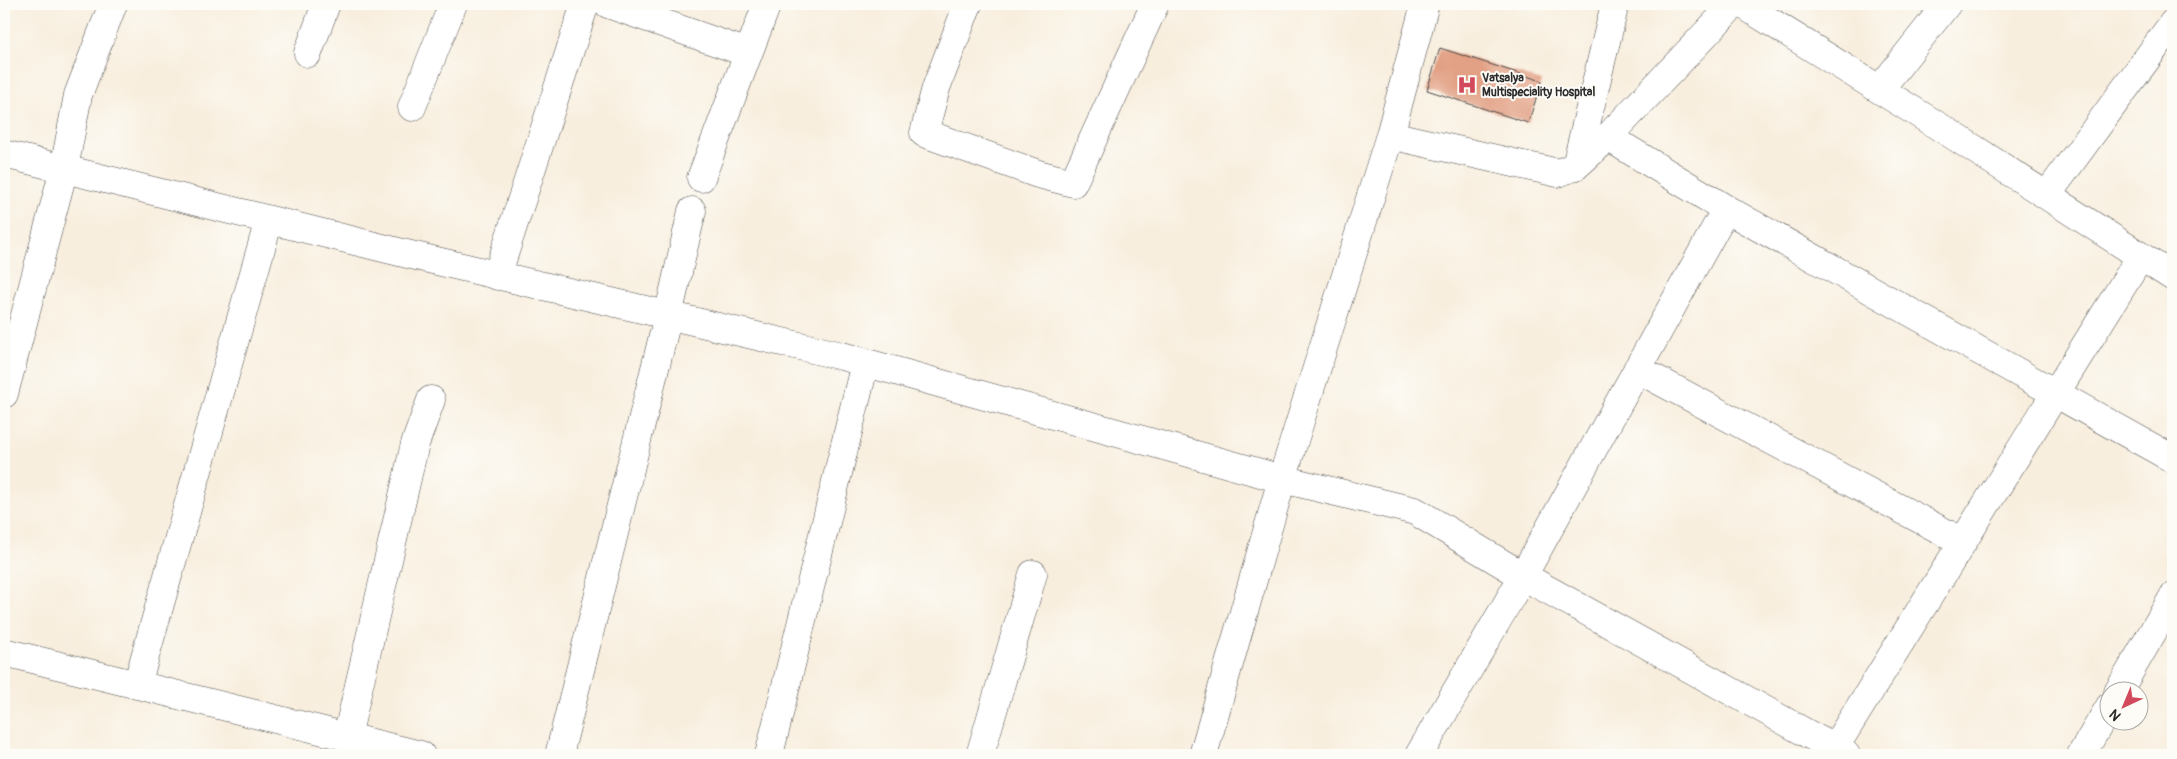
<svg xmlns="http://www.w3.org/2000/svg" width="2177" height="759" font-family="Pangolin,sans-serif">
  <style>
    .building { fill: #e2a084 }
    .lines { fill: none; stroke-linecap: round; stroke-linejoin: round }
    .street-casing { stroke: #4a4846; stroke-width: 29 }
    .street { stroke: #fff; stroke-width: 28 }
    .labels { text-anchor: middle; stroke-width: 4; stroke-linejoin: round; paint-order: stroke }
    .poi-label { font-size: 12px; font-weight: bold; fill: #2b2b2b; stroke: #fdfcf7; text-anchor: start }
  </style>
  <rect width="100%" height="100%" fill="#fdfcf7"/>
  <filter id="ink" filterUnits="userSpaceOnUse"><feTurbulence type="fractalNoise" baseFrequency=".02" numOctaves="2"/><feDisplacementMap in="SourceGraphic" scale="10" xChannelSelector="R" yChannelSelector="G"/><feConvolveMatrix kernelMatrix="1 2 1 2 8 2 1 2 1" color-interpolation-filters="sRGB"/></filter>
  <filter id="wash" filterUnits="userSpaceOnUse"><feTurbulence type="fractalNoise" baseFrequency=".0096" numOctaves="4" result="noise"/><feDisplacementMap in="SourceGraphic" scale="20" xChannelSelector="R" yChannelSelector="G"/><feGaussianBlur stdDeviation="1.12" result="paint"/><feColorMatrix in="noise" values="0 0 0 0 0 0 0 0 0 0 0 0 0 0 0 0 0 1.4 0 .05"/><feComposite in="paint" operator="in"/></filter>
  <g filter="url(#wash)">
    <rect width="100%" height="100%" fill="#f8eede"/>
    <g id="blocks">
      <!-- building -->
      <path class="building" d="M 1440,48 L 1542,81 L 1528,123 L 1427,90 Z"/>
    </g>
  </g>
  <g filter="url(#ink)">
    <use href="#blocks" fill-opacity="0" stroke="#4a4846" stroke-width="1"/>
    <g class="lines">
      <defs>
        <path id="street" d="M 608,4 L 748,53
          M 968,4 L 936,88 L 924,133 L 1038,174 L 1073,183 L 1155,4
          M 1742,4 L 1951,134 L 2173,277
          M 308,53 L 326,4
          M 1880,89 L 1947,4
          M 412,107 L 453,4
          M 1390,135 L 1558,173 L 1576,166 L 1608,137 L 1734,4
          M 1608,137 L 1726,209 L 2173,459
          M 4,154 L 407,254 L 842,356 L 1282,479 L 1415,511 L 1523,576 L 1846,755
          M 1576,166 L 1615,4
          M 701,178 L 767,4
          M 2047,195 L 2173,23
          M 497,276 L 585,4
          M 1637,369 L 1963,542
          M 4,394 L 64,169 L 78,95 L 113,4
          M 4,652 L 421,755
          M 137,685 L 269,220
          M 2118,692 L 2173,597
          M 347,737 L 415,444 L 431,400
          M 559,755 L 668,316 L 692,211
          M 769,755 L 865,363
          M 980,755 L 1033,574
          M 1203,755 L 1282,479 L 1390,135 L 1425,4
          M 1419,755 L 1523,576 L 1726,209
          M 1830,755 L 2141,256
          M 2081,755 L 2110,706"/>
      </defs>
      <!-- street casing -->
      <use href="#street" class="street-casing"/>
      <!-- street -->
      <use href="#street" class="street"/>
    </g>
  </g>
  <!-- icons -->
  <defs>
    <symbol id="hospital-bare" viewBox="-9 -9 18 18"><path d="M-5-5h3v3.5h4V-5h3V5h-3V1.5h-4V5h-3Z" fill="#d1495b" stroke="#fdfcf7" stroke-width="2.5" paint-order="stroke"/></symbol>
  </defs>
  <g fill-rule="evenodd">
    <use href="#hospital-bare" x="1453" y="71" width="28" height="28"/>
  </g>
  <g class="labels">
    <!-- poi labels -->
    <g class="poi-label">
      <text x="1482" y="82">Vatsalya<tspan x="1482" dy="14">Multispeciality Hospital</tspan></text>
    </g>
  </g>
  <!-- margin -->
  <rect width="2177" height="759" fill="none" stroke="#fdfcf7" stroke-width="20"/>
  <!-- north arrow -->
  <g transform="translate(2124 706) rotate(224)"><circle r="24" fill="#fdfcf7" stroke="#a9a8a5"/>
  <path d="M0-4L9 19L0 12L-9 19Z" fill="#d1495b"/>
  <text y="-8" font-size="14" font-weight="bold" text-anchor="middle" fill="#2b2b2b">N</text>
  </g>
</svg>
